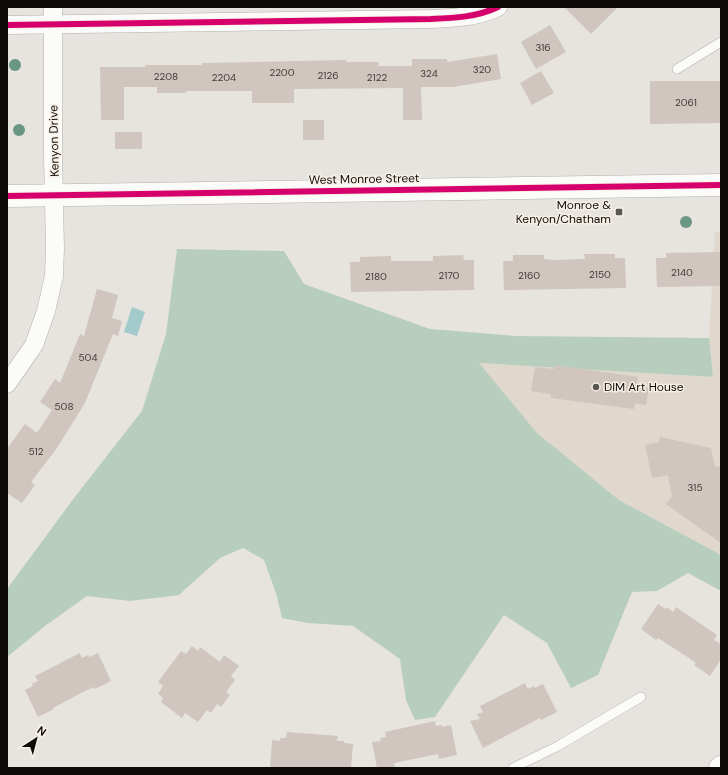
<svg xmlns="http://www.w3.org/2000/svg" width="728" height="775" font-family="'DM Sans',sans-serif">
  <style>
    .built { fill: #e0d7cd }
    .forest { fill: #b7cebf }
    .water { fill: #a4cbcb }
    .building { fill: #d0c5bf }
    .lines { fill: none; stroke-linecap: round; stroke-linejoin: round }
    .lane-casing { stroke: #b4b1ad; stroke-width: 10 }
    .street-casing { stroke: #b4b1ad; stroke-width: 19 }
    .secondary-casing { stroke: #b4b1ad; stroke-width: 23 }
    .lane { stroke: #fbfbfa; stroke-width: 9 }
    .street { stroke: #fbfbfa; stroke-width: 18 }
    .secondary { stroke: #fbfbfa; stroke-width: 22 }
    .cycleway-casing { stroke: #f8f0e7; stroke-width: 8 }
    .cycleway { stroke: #d6006c; stroke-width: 6 }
    .tree { fill: #6a9784 }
    .poi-dot { fill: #595753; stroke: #f8f0e7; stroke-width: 1.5 }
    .labels { text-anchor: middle; stroke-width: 3; stroke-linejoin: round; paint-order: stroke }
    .number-label { font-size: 10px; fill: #3e3a36 }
    .street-label { font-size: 12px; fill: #0d0b08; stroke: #f8f0e7 }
    .poi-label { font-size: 12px; fill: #0d0b08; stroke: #f8f0e7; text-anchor: end }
  </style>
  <rect width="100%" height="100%" fill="#e7e3de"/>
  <!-- built -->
  <path class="built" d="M 715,232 L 721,232 L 721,555 L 619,500 L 537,433 L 478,363 L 713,377 L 709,338 Z"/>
  <!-- forest -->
  <path class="forest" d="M 177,249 L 284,251 L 304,284 L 430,329 L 516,336 L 709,338 L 713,377 L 479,363 L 537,433 L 619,500 L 721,555 L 721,591 L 688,573 L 657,591 L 632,592 L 598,675 L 571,688 L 547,643 L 504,615 L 435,717 L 415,720 L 406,700 L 400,659 L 353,626 L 308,623 L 282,618 L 276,593 L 264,560 L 243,548 L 220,558 L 179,595 L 130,601 L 87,596 L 45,626 L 7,657 L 7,589 L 74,498 L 142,411 L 166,334 Z"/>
  <!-- water -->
  <path class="water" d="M 132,307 L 145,312 L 137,336 L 124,332 Z"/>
  <!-- building -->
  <path class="building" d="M 564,7 L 618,7 L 591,34 Z
    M 550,25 L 566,52 L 536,69 L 521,42 Z
    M 497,54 L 501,79 L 453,87 L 421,87 L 422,120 L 403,120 L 403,88 L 294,89 L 294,103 L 252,103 L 252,91 L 186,91 L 186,93 L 157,93 L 157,87 L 124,87 L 124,120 L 101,120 L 100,67 L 145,67 L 145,65 L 202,65 L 202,63 L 346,60 L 346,62 L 379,62 L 378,66 L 412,66 L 412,59 L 447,59 L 447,62 Z
    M 541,71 L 554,93 L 532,105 L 520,83 Z
    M 650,81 L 721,81 L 721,123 L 650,124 Z
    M 303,120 L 324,120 L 324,140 L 303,140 Z
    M 115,132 L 142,132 L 142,149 L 115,149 Z
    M 721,252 L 721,286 L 657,287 L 656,258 L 666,258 L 666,253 Z
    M 584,254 L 615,254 L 615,258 L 625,258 L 626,288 L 504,290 L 503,261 L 513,261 L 513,255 L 544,255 L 544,259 L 554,260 L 585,259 Z
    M 463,255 L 464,260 L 474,260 L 474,290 L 351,292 L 350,262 L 360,262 L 360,257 L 391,256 L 391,261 L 433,261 L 433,256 Z
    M 97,289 L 118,295 L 112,318 L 122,321 L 118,336 L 113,334 L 85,403 L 57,448 L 31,482 L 35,485 L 22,503 L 7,493 L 7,449 L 25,424 L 37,433 L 52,410 L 40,402 L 55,379 L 60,383 L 80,334 L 84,336 Z
    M 555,365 L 638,377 L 636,386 L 649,388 L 646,405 L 635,403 L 634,409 L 551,398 L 551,394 L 531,391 L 535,367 L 554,369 Z
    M 660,437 L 711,448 L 715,467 L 721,466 L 721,543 L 666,504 L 672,496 L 668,475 L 652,478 L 645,445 L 659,442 Z
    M 658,604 L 666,609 L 667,607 L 673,612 L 676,607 L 717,635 L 714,640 L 721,644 L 721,659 L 710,676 L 694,665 L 696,663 L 686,656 L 658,638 L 656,640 L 641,629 Z
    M 192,646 L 198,651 L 200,647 L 220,662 L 224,655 L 239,666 L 231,676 L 235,680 L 226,692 L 230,695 L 221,707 L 217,704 L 211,713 L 207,710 L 198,722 L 185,713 L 182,718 L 161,702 L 163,698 L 158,694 L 163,686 L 158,682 L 181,651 L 186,654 Z
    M 80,653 L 82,658 L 88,655 L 90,657 L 98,653 L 111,681 L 95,689 L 94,687 L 83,692 L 53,708 L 54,709 L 38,717 L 25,690 L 33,686 L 32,684 L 38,681 L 35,676 Z
    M 525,683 L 528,689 L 534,686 L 535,688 L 543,684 L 557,712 L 541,720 L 540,718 L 483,748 L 470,721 L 480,719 L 477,714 L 483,712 L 480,706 Z
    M 435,721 L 436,726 L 442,725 L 442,727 L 451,725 L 457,755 L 439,759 L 438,754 L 394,763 L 395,768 L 377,768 L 372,742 L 381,741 L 380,738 L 386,737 L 385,732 Z
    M 287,732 L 338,736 L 337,741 L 344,741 L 344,743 L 353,744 L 351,768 L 270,768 L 272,740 L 280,741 L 280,738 L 286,738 Z"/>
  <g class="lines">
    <defs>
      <path id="lane" d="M 677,69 L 721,42
        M 513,768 L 558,746 L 641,697"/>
      <path id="street" d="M 7,25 L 431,19 C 455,18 477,17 498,7
        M 7,384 L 34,345 L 46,311 L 54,276 L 55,248 L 53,157 L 53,7"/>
      <path id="secondary" d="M 7,196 L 721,185
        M 720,768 L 721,767"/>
    </defs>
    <!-- lane casing -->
    <use href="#lane" class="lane-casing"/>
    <!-- street casing -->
    <use href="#street" class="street-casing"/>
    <!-- secondary casing -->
    <use href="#secondary" class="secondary-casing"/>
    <!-- lane -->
    <use href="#lane" class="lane"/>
    <!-- street -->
    <use href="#street" class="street"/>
    <!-- secondary -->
    <use href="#secondary" class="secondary"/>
    <defs>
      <path id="cycleway" d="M 7,25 L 431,19 C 455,18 477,17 498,7
        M 7,196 L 721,185"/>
    </defs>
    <!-- cycleway casing -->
    <use href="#cycleway" class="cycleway-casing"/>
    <!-- cycleway -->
    <use href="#cycleway" class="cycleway"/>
  </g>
  <!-- trees -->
  <g class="tree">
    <circle cx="15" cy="65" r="6"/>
    <circle cx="19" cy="130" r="6"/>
    <circle cx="686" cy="222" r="6"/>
  </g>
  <!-- markers -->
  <g class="poi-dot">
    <rect x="615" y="208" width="8" height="8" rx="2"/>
    <circle cx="596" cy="387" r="4"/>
  </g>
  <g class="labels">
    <!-- number labels -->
    <g class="number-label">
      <text x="543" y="51">316</text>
      <text x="482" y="73">320</text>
      <text x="282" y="76">2200</text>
      <text x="429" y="77">324</text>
      <text x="328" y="79">2126</text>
      <text x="166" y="80">2208</text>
      <text x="224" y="81">2204</text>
      <text x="377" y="81">2122</text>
      <text x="686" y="106">2061</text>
      <text x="682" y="276">2140</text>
      <text x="600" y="278">2150</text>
      <text x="449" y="279">2170</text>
      <text x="529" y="279">2160</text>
      <text x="376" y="280">2180</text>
      <text x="88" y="361">504</text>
      <text x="64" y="410">508</text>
      <text x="36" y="455">512</text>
      <text x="695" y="491">315</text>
    </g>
    <!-- street labels -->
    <g class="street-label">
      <text transform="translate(54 141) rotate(-91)" y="4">Kenyon Drive</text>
      <text transform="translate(364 179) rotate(-1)" y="4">West Monroe Street</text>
    </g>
    <!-- poi labels -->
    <g class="poi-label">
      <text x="611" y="209">Monroe &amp;<tspan x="611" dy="14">Kenyon/Chatham</tspan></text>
      <text x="604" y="391" text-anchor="start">DIM Art House</text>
    </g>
  </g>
  <!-- border -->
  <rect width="728" height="775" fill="none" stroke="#0d0b08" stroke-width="16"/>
  <!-- north arrow -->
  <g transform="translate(36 739) rotate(36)" stroke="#f8f0e7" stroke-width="3" paint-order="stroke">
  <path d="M0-3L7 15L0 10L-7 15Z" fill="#0d0b08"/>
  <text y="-6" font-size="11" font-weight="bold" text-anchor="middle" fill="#0d0b08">N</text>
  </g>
</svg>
